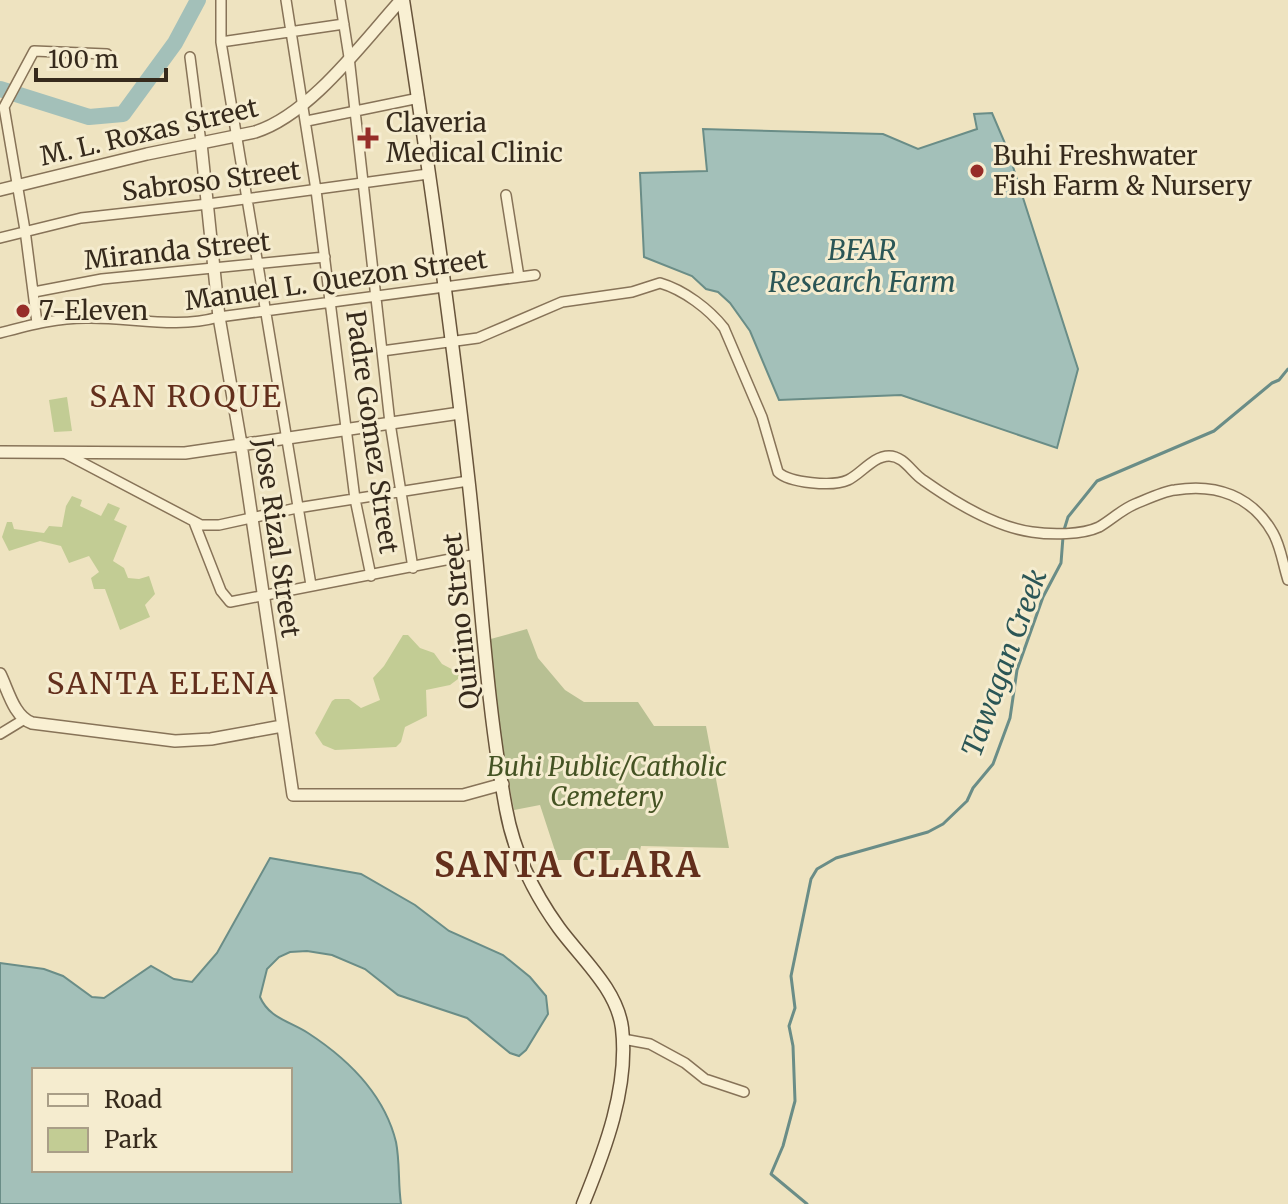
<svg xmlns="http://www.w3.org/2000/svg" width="1288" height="1204" font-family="Merriweather,serif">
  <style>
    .green { fill: #c2cc94 }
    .cemetery { fill: #b8c093 }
    .water { fill: #a3c0b9; stroke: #6a8d87; stroke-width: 2; fill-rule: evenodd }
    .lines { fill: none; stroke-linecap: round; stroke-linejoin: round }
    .stream { stroke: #6a8d87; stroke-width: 3 }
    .river { stroke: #a3c0b9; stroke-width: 16 }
    .minor-casing { stroke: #877358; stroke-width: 12 }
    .tertiary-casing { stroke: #877358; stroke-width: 14 }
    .secondary-casing { stroke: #68543b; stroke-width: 15 }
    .minor { stroke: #f9f0d3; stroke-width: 9 }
    .tertiary { stroke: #f9f0d3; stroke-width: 11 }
    .secondary { stroke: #f9f0d3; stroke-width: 12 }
    .poi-dot { fill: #962d28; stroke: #f5eccf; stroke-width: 3 }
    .labels { text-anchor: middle; stroke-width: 6; stroke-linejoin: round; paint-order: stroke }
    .poi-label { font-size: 26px; fill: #362a1c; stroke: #f5eccf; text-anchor: start }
    .street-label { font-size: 26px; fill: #362a1c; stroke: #f5eccf }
    .park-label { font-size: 26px; font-style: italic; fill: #445323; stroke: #f5eccf }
    .water-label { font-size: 28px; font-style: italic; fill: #2b5656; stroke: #f5eccf }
    .quarter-label { font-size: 30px; letter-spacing: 2px; fill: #632f1c; stroke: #f5eccf }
    .district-label { font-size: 34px; font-weight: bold; letter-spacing: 2px; fill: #632f1c; stroke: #f5eccf }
  </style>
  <rect width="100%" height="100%" fill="#eee3c0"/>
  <!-- green -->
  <path class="green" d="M 67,397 L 72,431 L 54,432 L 49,400 Z
    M 72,496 L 82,500 L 80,506 L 101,516 L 108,503 L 120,508 L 114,520 L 127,526 L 113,561 L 124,568 L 128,578 L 139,579 L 149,576 L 155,594 L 145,605 L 150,617 L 120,630 L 105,589 L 94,589 L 91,578 L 99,572 L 89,556 L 69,563 L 61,546 L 40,541 L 9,551 L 2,537 L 7,522 L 12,522 L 14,529 L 44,533 L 49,526 L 62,527 L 66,506 Z
    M 403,635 L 408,635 L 420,648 L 434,653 L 442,664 L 459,673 L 458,679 L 450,685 L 426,690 L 427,716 L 405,727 L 401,742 L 396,747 L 335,750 L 323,745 L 315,733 L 332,701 L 335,699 L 349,699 L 361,708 L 380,700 L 373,678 L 384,666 Z"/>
  <!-- cemetery -->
  <path class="cemetery" d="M 527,629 L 538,658 L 565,690 L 584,702 L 638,702 L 654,726 L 706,726 L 729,848 L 641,846 L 638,860 L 558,860 L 540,805 L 514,810 L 497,719 L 487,640 Z"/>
  <!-- water -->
  <path class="water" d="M 992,113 L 1007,148 L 1078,369 L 1057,448 L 901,395 L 779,400 L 750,331 L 730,303 L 718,292 L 706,289 L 692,276 L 644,257 L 640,173 L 707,171 L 703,129 L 883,134 L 918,149 L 977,129 L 974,114 Z
    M 270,858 L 361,874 L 415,905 L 449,931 L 503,955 L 530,977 L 546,996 L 548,1014 L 526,1050 L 519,1056 L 510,1053 L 467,1018 L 398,995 L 365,969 L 332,955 L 307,951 L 290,952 L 279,957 L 267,969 L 260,997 C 269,1018 289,1021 308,1033 C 348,1059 384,1093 396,1142 C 400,1162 398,1184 401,1204 L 0,1204 L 0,963 L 44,969 L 63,976 L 92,997 L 104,998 L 151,966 L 174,979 L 192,982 L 217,953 ZM 290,1070 L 290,1170 L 34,1170 L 34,1070 Z"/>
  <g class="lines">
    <!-- stream -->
    <path class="stream" d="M 1064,530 L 1068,517 L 1097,481 L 1214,431 L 1272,383 L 1279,380 L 1288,369
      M 807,1204 L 771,1174 L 783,1146 L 795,1101 L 793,1046 L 789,1026 L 795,1008 L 791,976 L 811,879 L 817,869 L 836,858 L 928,832 L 943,824 L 967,801 L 973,788 L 993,764 L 1010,718 L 1017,670 L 1043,597 L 1061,563 L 1063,537"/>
    <!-- river -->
    <path class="river" d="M 0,89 L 89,117 L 123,114 L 175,43 L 198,0"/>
    <defs>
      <path id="minor" d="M 221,0 L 221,42 L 311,585
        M 286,0 L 316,190 L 355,499 L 371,576
        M 340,0 L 349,57 L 390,423 L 413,568
        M 221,42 L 344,24
        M 190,57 L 201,143
        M 307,121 L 419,98
        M 506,195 L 519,277
        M 0,238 L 81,218 L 208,204 L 428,174
        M 34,292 L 102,279 L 325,257
        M 37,323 L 25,230 L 4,107 L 34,51 L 107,54
        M 0,333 C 30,325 60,317 91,318 C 135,318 176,329 219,317 L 535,275
        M 382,351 L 478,338 L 562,302 L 632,292 L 660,283 C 684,290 709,309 724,328 L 762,417 L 778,472 C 789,483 833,487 848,480 C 861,474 873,456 889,456 C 904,456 912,473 923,480 C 954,502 995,527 1032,532 C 1051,535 1082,535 1099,527 C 1111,520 1121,510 1135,504 C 1145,500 1164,491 1175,490 C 1216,483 1252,496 1273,533 C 1281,547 1283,565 1288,580
        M 64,453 L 201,525 L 219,525 L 297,508 L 468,481
        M 194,522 L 221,591 L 230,602 L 476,554
        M 0,734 L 23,720
        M 623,1039 L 650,1044 L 685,1063 L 705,1079 L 744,1092"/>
      <path id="tertiary" d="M 201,143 L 219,317 L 241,444 L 293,795 L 463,795 L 503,784
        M 0,190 L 147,154 L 255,132 C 310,115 363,42 401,0
        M 0,452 L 185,453 L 460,413
        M 0,674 C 8,690 14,717 32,723 L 175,741 L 211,739 L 282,726"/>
      <path id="secondary" d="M 403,0 C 428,161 451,323 469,485 C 481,593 486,702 506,809 C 514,853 533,892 559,928 C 581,958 617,989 622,1028 C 629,1087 605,1150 583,1204"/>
    </defs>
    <!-- minor casing -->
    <use href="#minor" class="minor-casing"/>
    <!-- tertiary casing -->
    <use href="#tertiary" class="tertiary-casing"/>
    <!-- secondary casing -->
    <use href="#secondary" class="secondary-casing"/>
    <!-- minor -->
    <use href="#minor" class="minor"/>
    <!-- tertiary -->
    <use href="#tertiary" class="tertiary"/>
    <!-- secondary -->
    <use href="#secondary" class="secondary"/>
  </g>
  <!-- markers -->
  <g class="poi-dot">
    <path d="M364 126h8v8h8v8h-8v8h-8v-8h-8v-8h8z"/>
    <circle cx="977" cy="171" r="8"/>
    <circle cx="23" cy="311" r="8"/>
  </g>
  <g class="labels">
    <!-- poi labels -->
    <g class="poi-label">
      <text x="386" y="132">Claveria<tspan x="386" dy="30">Medical Clinic</tspan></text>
      <text x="993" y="165">Buhi Freshwater<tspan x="993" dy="30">Fish Farm &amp; Nursery</tspan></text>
      <text x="39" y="320">7-Eleven</text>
    </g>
    <!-- street labels -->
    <g class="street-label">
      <text transform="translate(149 132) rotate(-13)" y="9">M. L. Roxas Street</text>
      <text transform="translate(211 181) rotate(-7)" y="9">Sabroso Street</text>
      <text transform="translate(177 251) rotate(-6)" y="9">Miranda Street</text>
      <text transform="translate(336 280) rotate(-8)" y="9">Manuel L. Quezon Street</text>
      <text transform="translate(372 432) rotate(82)" y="9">Padre Gomez Street</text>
      <text transform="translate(277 538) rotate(82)" y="9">Jose Rizal Street</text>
      <text transform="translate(461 621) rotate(-96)" y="9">Quirino Street</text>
    </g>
    <!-- park labels -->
    <g class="park-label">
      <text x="607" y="776">Buhi Public/Catholic<tspan x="607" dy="30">Cemetery</tspan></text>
    </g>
    <!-- water labels -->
    <g class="water-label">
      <text x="862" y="260">BFAR<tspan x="862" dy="32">Research Farm</tspan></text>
      <text transform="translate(1004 663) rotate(-70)" y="10">Tawagan Creek</text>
    </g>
    <!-- quarter labels -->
    <g class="quarter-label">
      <text x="186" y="407">SAN ROQUE</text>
      <text x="163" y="694">SANTA ELENA</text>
    </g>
    <!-- district labels -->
    <g class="district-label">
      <text x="568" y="877">SANTA CLARA</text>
    </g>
  </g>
  <!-- legend -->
  <rect x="32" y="1068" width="260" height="104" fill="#f5eccf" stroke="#a99e87" stroke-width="2"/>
  <rect x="48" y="1094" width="40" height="12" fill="#f9f0d3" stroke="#a99e87" stroke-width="2"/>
  <text x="104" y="1108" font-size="24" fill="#362a1c">Road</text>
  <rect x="48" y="1128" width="40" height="24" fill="#c2cc94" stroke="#a99e87" stroke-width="2"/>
  <text x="104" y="1148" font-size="24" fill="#362a1c">Park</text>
  <!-- scale -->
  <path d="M36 68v12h130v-12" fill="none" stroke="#362a1c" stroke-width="4"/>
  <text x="48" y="68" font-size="24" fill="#362a1c" stroke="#f5eccf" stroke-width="6" paint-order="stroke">100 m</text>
</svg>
